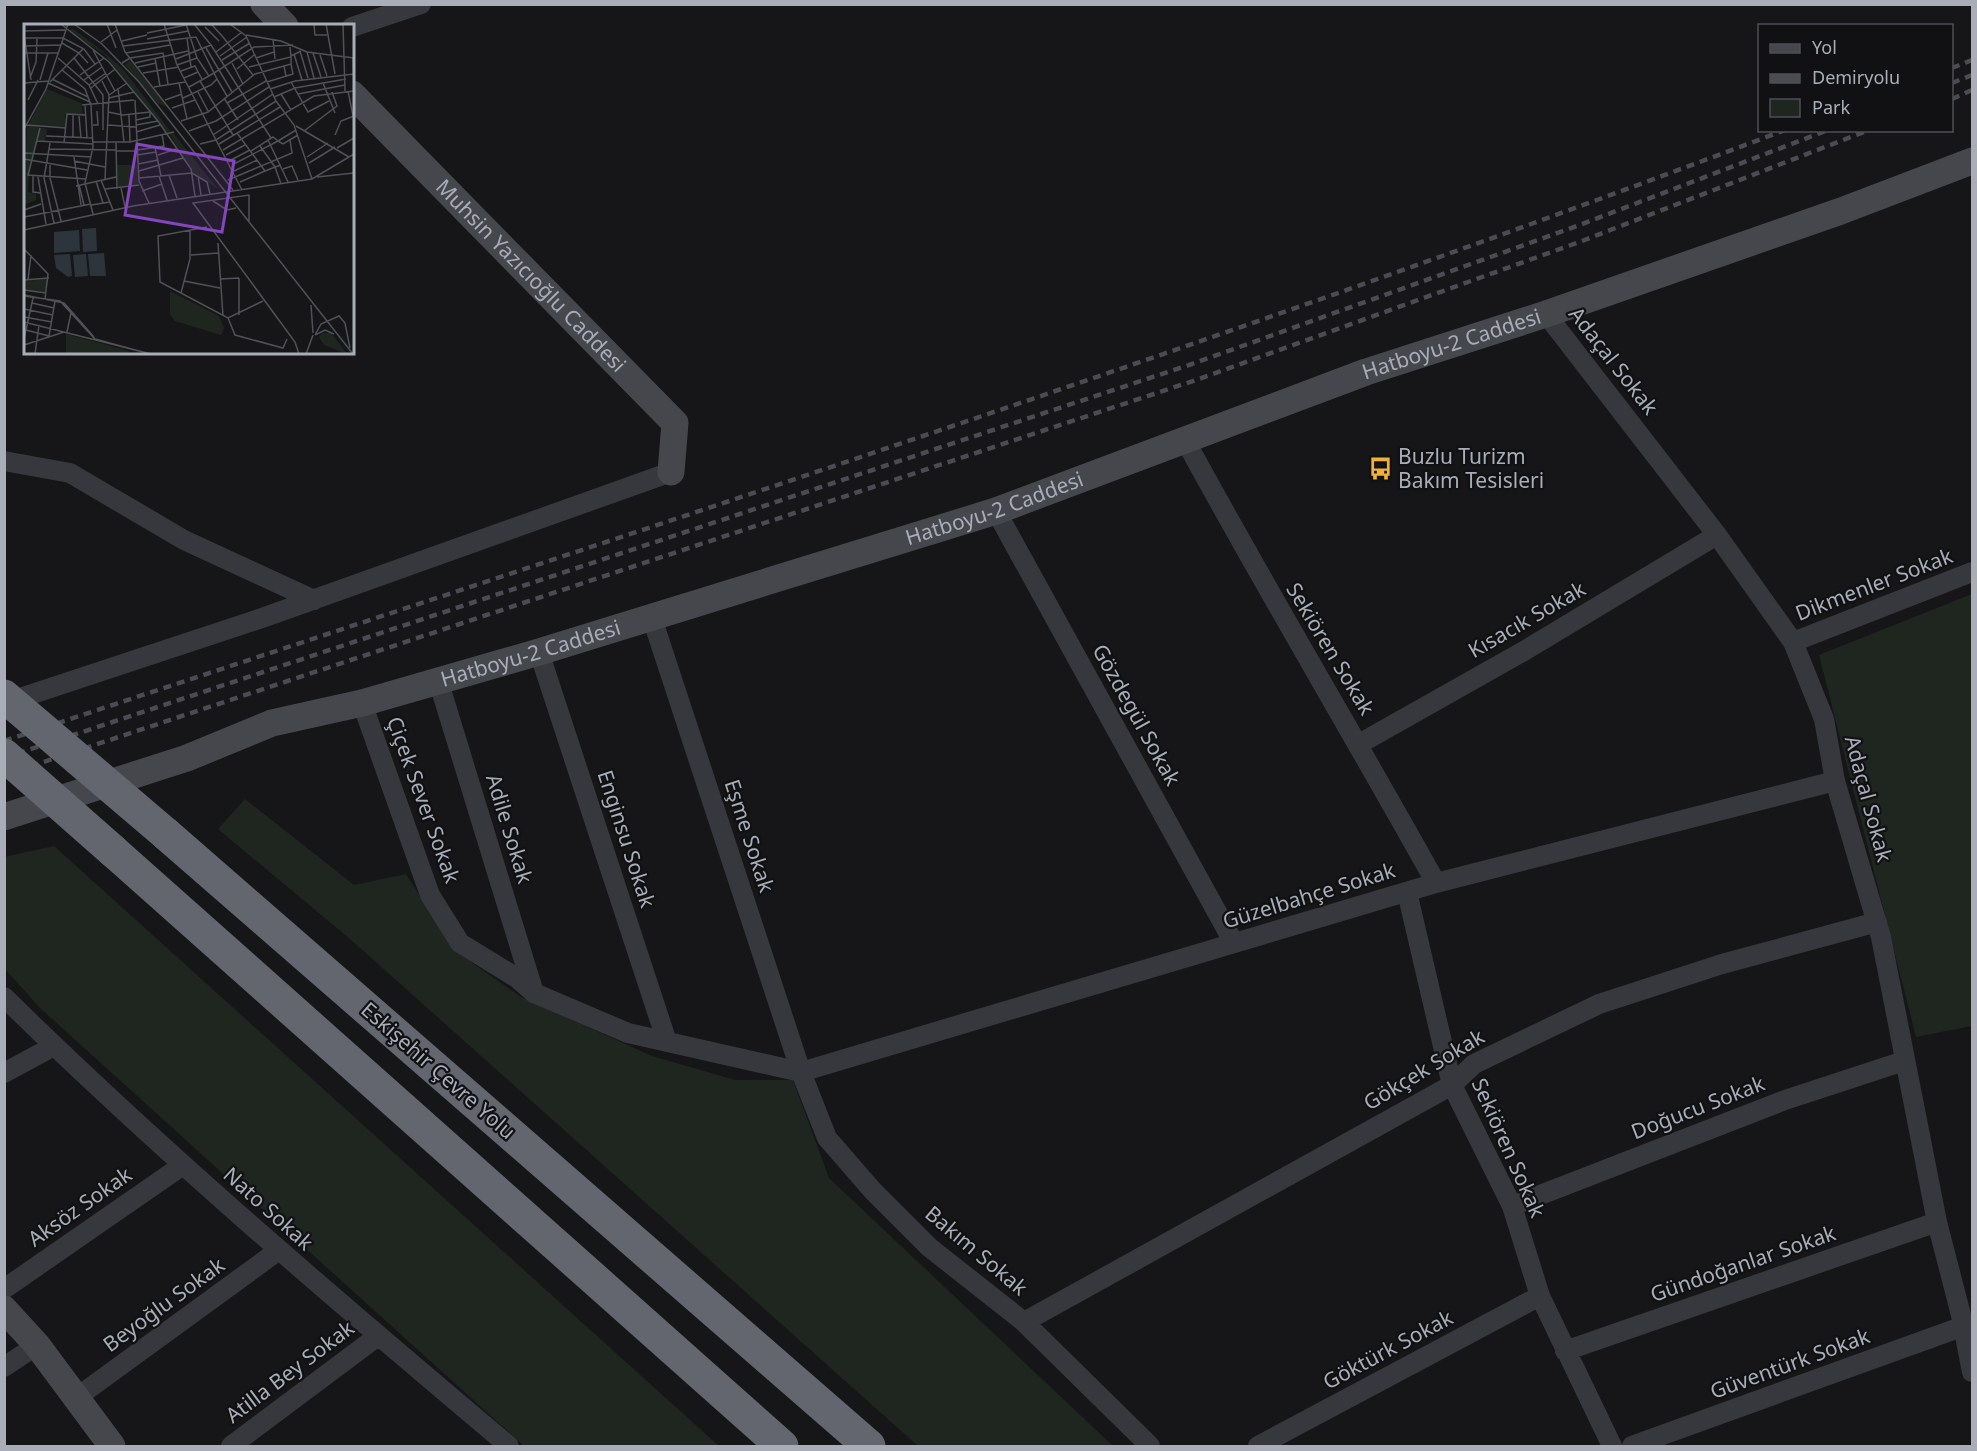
<svg xmlns="http://www.w3.org/2000/svg" width="1977" height="1451" font-family="'Noto Sans',sans-serif">
  <style>
    .green { fill: #1e261f }
    .lines { fill: none; stroke-linecap: round; stroke-linejoin: round }
    .street { stroke: #37383d; stroke-width: 20 }
    .secondary { stroke: #45474d; stroke-width: 27 }
    .highway { stroke: #63666e; stroke-width: 33 }
    .rail { stroke: #4a4c52; stroke-width: 4.5; stroke-dasharray: 8 6; stroke-linecap: butt }
    .highway-bridge { stroke: #63666e; stroke-width: 33 }
    .labels { text-anchor: middle; stroke-width: 4.5; stroke-linejoin: round; paint-order: stroke }
    .street-label { font-size: 21px; fill: #a8adb8; stroke: #111113 }
    .poi-label { font-size: 21px; fill: #a8adb8; stroke: #111113; text-anchor: start }
    .inset-road { fill: none; stroke: #505258; stroke-width: 1.5 }
    .view { fill: #8446be; fill-opacity: 0.15; stroke: #8446be; stroke-width: 3 }
    .inset-edge { fill: none; stroke: #a8adb8; stroke-width: 3 }
  </style>
  <rect width="100%" height="100%" fill="#161618"/>
  <!-- green -->
  <path class="green" d="M 1972,594 L 1972,1026 L 1916,1037 L 1819,655 Z
    M 245,799 L 354,885 L 406,874 L 454,950 L 521,997 L 652,1056 L 735,1080 L 793,1080 L 829,1178 L 1113,1446 L 918,1446 L 350,939 L 218,829 Z
    M 54,846 L 719,1446 L 524,1446 L 40,1008 L 5,969 L 4,857 Z"/>
  <g class="lines">
    <!-- street -->
    <path class="street" d="M 352,27 L 421,4
      M 1546,314 L 1717,535 L 1793,642 L 1824,719 L 1835,781 L 1881,937 L 1937,1222 L 1961,1315 L 1972,1372
      M 1185,440 C 1266,589 1353,734 1436,883
      M 4,461 L 70,473 L 184,540 L 314,600
      M 996,511 L 1234,943
      M 651,615 L 801,1072 L 827,1138 L 873,1191 L 929,1247 L 1024,1322 L 1150,1446
      M 1793,642 L 1972,572
      M 539,652 L 667,1042
      M 438,680 L 534,993
      M 5,703 L 262,618 L 671,472
      M 362,703 L 430,895 L 460,943 L 517,978 L 534,993 L 628,1033 L 801,1072 L 1436,883 L 1835,781
      M 1359,744 L 1524,651 L 1717,535
      M 1407,892 L 1452,1085 L 1512,1206 L 1540,1296 L 1612,1446
      M 4,997 C 165,1155 337,1301 509,1446
      M 4,1073 L 54,1046
      M 1512,1206 L 1785,1100 L 1904,1061
      M 4,1289 L 183,1165
      M 1024,1322 L 1452,1085 L 1474,1064 L 1599,1004 L 1722,964 L 1877,922
      M 1565,1351 L 1937,1222
      M 4,1367 L 37,1345
      M 76,1398 L 279,1250
      M 231,1446 L 378,1336
      M 1258,1446 L 1540,1296
      M 1632,1446 L 1964,1326"/>
    <!-- secondary -->
    <g class="secondary">
      <path d="M 264,4 L 285,26"/>
      <path id="s1" d="M 352,94 L 675,423 L 671,472"/>
      <path id="s2" d="M 4,817 L 187,758 L 272,723 L 362,703 L 539,652 L 996,511 L 1366,372 L 1546,314 L 1841,211 L 1972,161"/>
      <path d="M 4,1309 L 37,1345 L 112,1446"/>
    </g>
    <!-- highway -->
    <path class="highway" d="M 166,834 L 869,1446
      M 113,851 L 782,1446"/>
    <!-- rail -->
    <path class="rail" d="M 1952,68 L 1972,60
      M 1952,83 L 1972,75
      M 1952,99 L 1972,90
      M 4,741 C 600,543 1198,352 1785,130
      M 4,758 L 1192,364 L 1577,226 L 1828,130
      M 4,775 L 1199,379 L 1582,241 L 1869,130"/>
    <!-- highway-bridge -->
    <path class="highway-bridge" d="M 4,696 L 166,834
      M 4,755 L 113,851"/>
  </g>
  <!-- icons -->
  <defs>
    <symbol id="bus-bare" viewBox="-9 -9 18 18"><path d="M-5-6H5V4H4V6H2V4H-2V6H-4V4H-5ZM-3.5-4V0h7V-4ZM-3.5 1.2v1.5H-2V1.2ZM2 1.2v1.5H3.5V1.2Z" fill="#f2b134" stroke="#111113" stroke-width="2.5" paint-order="stroke"/></symbol>
  </defs>
  <g fill-rule="evenodd">
    <use href="#bus-bare" x="1364" y="452" width="33" height="33"/>
  </g>
  <g class="labels">
    <!-- street labels -->
    <g class="street-label">
      <text dy="7" stroke="none"><textPath href="#s1" startOffset="255">Muhsin Yazıcıoğlu Caddesi</textPath></text>
      <text dy="7" stroke="none"><textPath href="#s2" startOffset="1524">Hatboyu-2 Caddesi</textPath></text>
      <text transform="translate(1613 361) rotate(52)" y="7">Adaçal Sokak</text>
      <text dy="7" stroke="none"><textPath href="#s2" startOffset="1038">Hatboyu-2 Caddesi</textPath></text>
      <text transform="translate(1874 585) rotate(-21)" y="7">Dikmenler Sokak</text>
      <text transform="translate(1527 620) rotate(-30)" y="7">Kısacık Sokak</text>
      <text transform="translate(1330 649) rotate(59)" y="7">Sekiören Sokak</text>
      <text dy="7" stroke="none"><textPath href="#s2" startOffset="552">Hatboyu-2 Caddesi</textPath></text>
      <text transform="translate(1136 715) rotate(61)" y="7">Gözdegül Sokak</text>
      <text transform="translate(1868 799) rotate(75)" y="7">Adaçal Sokak</text>
      <text transform="translate(423 800) rotate(70)" y="7">Çiçek Sever Sokak</text>
      <text transform="translate(509 829) rotate(73)" y="7">Adile Sokak</text>
      <text transform="translate(749 836) rotate(72)" y="7">Eşme Sokak</text>
      <text transform="translate(626 839) rotate(72)" y="7">Enginsu Sokak</text>
      <text transform="translate(1309 896) rotate(-17)" y="7">Güzelbahçe Sokak</text>
      <text transform="translate(1424 1070) rotate(-31)" y="7">Gökçek Sokak</text>
      <text transform="translate(438 1071) rotate(41)" y="7">Eskişehir Çevre Yolu</text>
      <text transform="translate(1698 1108) rotate(-21)" y="7">Doğucu Sokak</text>
      <text transform="translate(1508 1148) rotate(66)" y="7">Sekiören Sokak</text>
      <text transform="translate(80 1207) rotate(-35)" y="7">Aksöz Sokak</text>
      <text transform="translate(268 1209) rotate(42)" y="7">Nato Sokak</text>
      <text transform="translate(976 1251) rotate(40)" y="7">Bakım Sokak</text>
      <text transform="translate(1743 1264) rotate(-19)" y="7">Gündoğanlar Sokak</text>
      <text transform="translate(164 1305) rotate(-36)" y="7">Beyoğlu Sokak</text>
      <text transform="translate(1388 1350) rotate(-28)" y="7">Göktürk Sokak</text>
      <text transform="translate(1790 1364) rotate(-20)" y="7">Güventürk Sokak</text>
      <text transform="translate(290 1372) rotate(-37)" y="7">Atilla Bey Sokak</text>
    </g>
    <!-- poi labels -->
    <g class="poi-label">
      <text x="1398" y="464">Buzlu Turizm<tspan x="1398" dy="24">Bakım Tesisleri</tspan></text>
    </g>
  </g>
  <!-- overview -->
  <g transform="translate(24 24)">
    <rect width="330" height="330" fill="#161618"/>
    <path d="M 49,5 L 76,25 L 99,45 L 147,108 L 141,107 L 80,30 L 43,7 ZM 106,36 L 146,84 L 133,79 L 101,41 ZM 23,65 L 57,79 L 59,90 L 41,90 L 41,103 L 4,101 ZM 3,101 L 23,105 L 21,117 L 14,116 L 5,152 L 4,168 L 12,170 L 12,176 L 0,181 ZM 146,110 L 150,110 L 194,165 L 168,148 ZM 93,141 L 113,141 L 114,160 L 94,164 ZM 24,255 L 21,268 L 0,266 L 0,257 ZM 146,267 L 195,292 L 200,304 L 197,311 L 151,297 L 146,290 ZM 298,309 L 307,309 L 323,330 L 300,321 L 295,313 ZM 42,310 L 105,327 L 105,330 L 42,330 Z" fill="#1e261f"/>
    <path d="M 72,204 L 73,227 L 59,228 L 58,205 ZM 55,206 L 56,227 L 30,229 L 30,208 ZM 80,229 L 82,252 L 66,252 L 64,230 ZM 46,230 L 48,252 L 44,253 L 32,244 L 30,231 ZM 62,230 L 64,252 L 51,253 L 49,231 Z" fill="#2c353c"/>
    <path class="inset-road" d="M 37,0 L 85,38 L 134,97 L 167,145 L 171,172M 50,0 L 78,20 L 115,58 L 329,330M 83,0 L 92,24M 91,0 L 101,28 L 209,166M 140,0 L 153,41 L 218,166M 162,0 L 173,34 L 185,52 L 165,63M 170,0 L 187,21M 182,0 L 188,1 L 199,13 L 229,51M 206,0 L 222,12 L 252,77 L 270,101 L 288,155M 290,0 L 291,11 L 303,11M 302,0 L 311,50M 319,0 L 321,67M 181,3 L 195,17M 0,7 L 41,6M 123,9 L 162,1M 0,10 L 7,56M 222,11 L 257,17 L 283,28 L 330,34M 1,14 L 39,14 L 60,25 L 71,40M 163,14 L 167,43M 123,15 L 164,7M 249,15 L 251,35M 98,17 L 123,11M 77,18 L 93,6M 38,19 L 55,29 L 64,39M 1,22 L 37,21M 99,22 L 172,13 L 190,49 L 185,52M 182,24 L 208,68M 69,26 L 91,67M 276,27 L 284,54M 192,28 L 218,8M 283,28 L 290,54M 0,29 L 34,29M 102,29 L 146,21M 289,29 L 297,53M 270,30 L 278,56M 296,31 L 303,52M 196,32 L 223,13M 34,34 L 65,61 L 74,80M 50,34 L 79,71 L 79,106M 131,34 L 136,62M 232,34 L 250,28M 329,34 L 330,64M 152,35 L 187,21 L 247,114M 198,36 L 226,19M 98,39 L 106,34 L 139,29 L 144,60M 111,39 L 164,27M 208,39 L 219,60M 153,41 L 173,34M 114,43 L 132,39M 225,43 L 267,33 L 266,23M 213,45 L 230,31M 38,46 L 61,65 L 67,81 L 69,123 L 61,159 L 69,190M 157,47 L 171,42 L 174,48M 119,49 L 155,43M 56,51 L 80,34M 262,52 L 260,42 L 267,40 L 267,32 L 277,27M 6,54 L 12,38 L 13,15M 160,54 L 174,48 L 178,55M 28,55 L 64,73M 193,55 L 203,72M 16,56 L 24,29M 60,56 L 78,43M 78,57 L 85,71 L 81,155M 176,57 L 209,111M 26,58 L 59,25M 243,58 L 269,50 L 267,40M 267,58 L 284,88 L 305,77M 0,59 L 25,57M 24,59 L 66,78M 155,59 L 163,95M 299,59 L 311,89M 65,61 L 82,49M 130,63 L 161,58M 67,64 L 91,45M 94,64 L 100,118M 246,65 L 271,57 L 330,50M 324,67 L 329,92M 174,68 L 184,87M 257,70 L 267,86M 274,70 L 321,61M 85,71 L 103,59M 250,73 L 271,64 L 322,55M 85,74 L 110,68M 159,74 L 187,61 L 193,55 L 190,49 L 230,23 L 269,21M 200,74 L 214,96M 4,76 L 14,56M 111,76 L 115,157 L 125,179M 141,76 L 158,70M 203,79 L 242,57M 58,81 L 110,76M 61,81 L 63,114M 148,84 L 171,76M 84,88 L 99,91 L 126,88M 105,91 L 106,118M 55,92 L 57,114M 112,96 L 126,93 L 126,89M 157,97 L 184,88 L 231,50 L 260,42M 2,101 L 42,104M 69,101 L 74,101 L 73,87M 84,101 L 112,103M 112,101 L 134,97M 272,102 L 325,133M 16,104 L 4,151 L 62,155M 0,105 L 22,65 L 44,0M 165,107 L 192,97 L 245,63M 280,107 L 313,82 L 308,68M 112,108 L 136,101M 213,109 L 241,147 L 251,143 L 257,160M 189,111 L 249,70M 311,111 L 317,97 L 330,92M 22,112 L 69,114M 49,113 L 49,91M 244,116 L 264,158M 13,117 L 69,120M 254,117 L 259,120 L 274,111M 254,117 L 272,106M 69,118 L 106,118 L 150,108M 26,119 L 20,154 L 30,199M 40,119 L 43,90 L 61,91M 92,119 L 93,165M 176,120 L 192,116 L 252,77M 195,120 L 256,83M 236,122 L 251,143 L 257,141M 131,123 L 137,152M 313,124 L 330,114M 25,125 L 92,126M 113,126 L 140,122 L 138,110M 199,126 L 290,72 L 330,67M 92,127 L 113,127M 0,129 L 67,133M 113,131 L 132,128M 134,131 L 152,125M 202,131 L 221,121M 50,133 L 57,181M 283,133 L 304,119M 0,135 L 63,146M 50,137 L 81,143M 205,137 L 226,126M 285,139 L 311,123M 114,140 L 134,136M 26,141 L 26,154 L 37,197M 208,141 L 254,117 L 249,113 L 227,127M 259,145 L 268,142 L 274,156M 115,147 L 159,134M 210,147 L 233,136M 145,151 L 153,174M 9,152 L 9,168 L 17,169M 135,152 L 143,176M 174,152 L 177,171M 14,153 L 22,200M 293,153 L 330,149M 115,154 L 168,149 L 183,158 L 186,170M 77,156 L 89,186M 204,156 L 268,129 L 266,116M 72,157 L 79,179M 216,158 L 241,147M 55,161 L 60,181M 52,162 L 92,153M 97,164 L 101,183M 81,165 L 115,161M 118,167 L 138,160M 189,177 L 203,186 L 212,184M 67,181 L 86,178M 0,186 L 17,180M 0,193 L 67,180M 225,197 L 225,171 L 169,179 L 271,318 L 275,330M 183,203 L 134,212 L 136,258 L 204,294 L 239,277M 0,206 L 109,182 L 288,155 L 330,130M 194,219 L 199,292M 0,225 L 24,250 L 21,275M 167,231 L 194,229M 215,254 L 215,291M 196,255 L 215,254M 0,256 L 25,254M 4,256 L 7,231M 160,257 L 196,264M 0,266 L 22,269M 157,269 L 166,235 L 166,206M 0,271 L 40,279 L 70,313M 0,272 L 36,277 L 71,315 L 126,330M 8,279 L 30,284M 287,281 L 289,309M 0,285 L 29,291M 0,293 L 28,298M 204,294 L 211,311 L 259,324 L 263,315M 0,298 L 127,330M 2,306 L 25,312 L 31,277M 43,308 L 47,289M 291,311 L 297,300 L 315,292 L 321,299 L 326,324M 291,311 L 301,306 L 310,310M 0,315 L 9,274M 0,321 L 40,308M 11,330 L 15,301M 282,330 L 289,311"/>
    <path class="view" d="M 113,120 L 210,137 L 198,208 L 101,191 Z"/>
    <rect width="330" height="330" class="inset-edge"/>
  </g>
  <!-- border -->
  <rect width="1977" height="1451" fill="none" stroke="#a8adb8" stroke-width="12"/>
  <!-- legend -->
  <rect x="1758" y="24" width="195" height="108" fill="#111113" stroke="#4d4f55" stroke-width="1.5"/>
  <rect x="1770" y="44" width="30" height="9" fill="#45474d" stroke="#4d4f55" stroke-width="1.5"/>
  <text x="1812" y="54" font-size="18" fill="#a8adb8">Yol</text>
  <rect x="1770" y="74" width="30" height="9" fill="#4a4c52" stroke="#4d4f55" stroke-width="1.5"/>
  <text x="1812" y="84" font-size="18" fill="#a8adb8">Demiryolu</text>
  <rect x="1770" y="99" width="30" height="18" fill="#1e261f" stroke="#4d4f55" stroke-width="1.5"/>
  <text x="1812" y="114" font-size="18" fill="#a8adb8">Park</text>
</svg>
